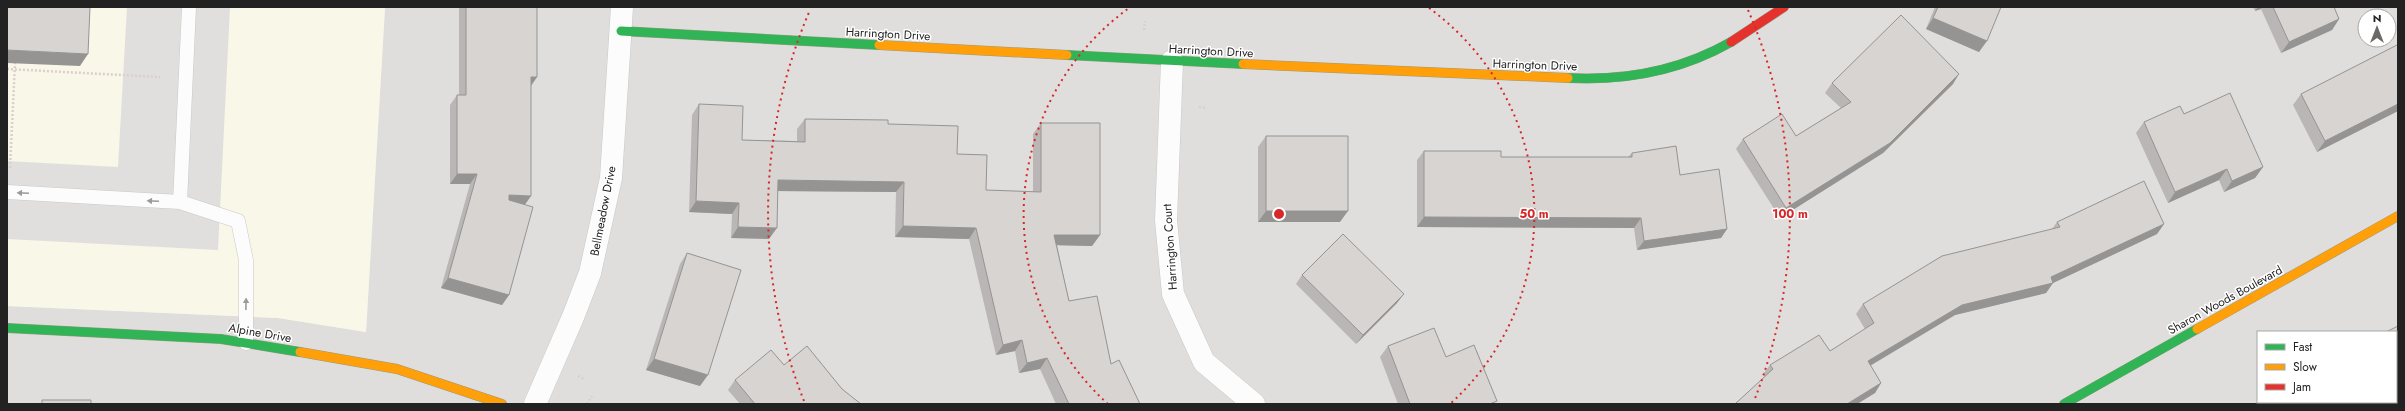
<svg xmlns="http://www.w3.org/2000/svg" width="2405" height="411" font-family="Jost,sans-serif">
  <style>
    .residential { fill: #dfdedc; fill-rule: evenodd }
    .education { fill: #f8f7e8 }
    .parking { fill: #e0dfde }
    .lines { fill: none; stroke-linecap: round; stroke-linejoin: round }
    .lane-casing { stroke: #c9c8c7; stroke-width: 15 }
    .street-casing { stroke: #c9c8c7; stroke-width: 23 }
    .fast-casing { stroke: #999a82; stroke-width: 10 }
    .slow-casing { stroke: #999a82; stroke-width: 10 }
    .jam-casing { stroke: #999a82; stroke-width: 10 }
    .path { stroke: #dccecd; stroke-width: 2.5; stroke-dasharray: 2 2; stroke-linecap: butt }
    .lane { stroke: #fdfcfc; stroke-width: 14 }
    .street { stroke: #fdfcfc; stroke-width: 22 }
    .fast { stroke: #30b455; stroke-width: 9 }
    .slow { stroke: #ff9f0a; stroke-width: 9 }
    .jam { stroke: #e5322d; stroke-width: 9 }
    .wall { fill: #b9b6b5 }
    .shaded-wall { fill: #969493 }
    .building { fill: #d7d4d2; stroke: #969493 }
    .oneway { fill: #9a9a9a }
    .ring { fill: none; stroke: #d62828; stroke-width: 2; stroke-dasharray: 2 4 }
    .labels { text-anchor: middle; stroke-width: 3; stroke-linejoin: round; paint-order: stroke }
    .street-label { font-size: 12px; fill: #222; stroke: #fff }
    .centre { fill: #d62828; stroke: #fff; stroke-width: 2 }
    .ring-label { font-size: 12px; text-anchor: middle; font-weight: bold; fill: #d62828; stroke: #fff; stroke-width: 3; stroke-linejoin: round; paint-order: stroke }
  </style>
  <rect width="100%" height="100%" fill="#f0eeeb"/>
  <!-- residential -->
  <path class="residential" d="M 385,7 L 2398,7 L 2398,404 L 7,404 L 7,306 L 278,318 L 366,332 ZM 2365,16 L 2389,16 L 2389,40 L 2365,40 ZM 2258,332 L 2396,332 L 2396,402 L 2258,402 Z"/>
  <!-- education -->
  <path class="education" d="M 7,7 L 385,7 L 366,332 L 278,318 L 7,306 Z"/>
  <!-- parking -->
  <path class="parking" d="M 127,7 L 230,7 L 218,250 L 7,239 L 7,161 L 118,167 Z"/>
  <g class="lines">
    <defs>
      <path id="lane" d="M 7,192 L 180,202 L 238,221 L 246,260 L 246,343
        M 180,202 L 189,7"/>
      <path id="street" d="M 1172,61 L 1166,220 L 1173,294 L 1204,362 L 1254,404
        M 535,404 L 573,317 L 590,273 L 611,178 L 622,7"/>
      <path id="fast" d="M 621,31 L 879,45
        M 1067,55 L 1243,64
        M 1568,78 C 1626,81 1680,71 1731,42
        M 7,328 L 221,339 L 300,352
        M 2064,404 L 2197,329"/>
      <path id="slow" d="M 879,45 L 1067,55
        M 1243,64 L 1568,78
        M 2197,329 L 2398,216
        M 300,352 L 397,369 L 502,404"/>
      <path id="jam" d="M 1731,42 L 1784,7"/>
    </defs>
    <!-- lane casing -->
    <use href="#lane" class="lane-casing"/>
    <!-- street casing -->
    <use href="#street" class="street-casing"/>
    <!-- fast casing -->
    <use href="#fast" class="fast-casing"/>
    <!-- slow casing -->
    <use href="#slow" class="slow-casing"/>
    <!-- jam casing -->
    <use href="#jam" class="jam-casing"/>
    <!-- path -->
    <path class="path" d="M 1144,30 L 1145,21
      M 7,69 L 160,77
      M 1199,107 L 1206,108
      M 10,168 L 15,63
      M 578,376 L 584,379
      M 587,404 L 592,396"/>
    <!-- lane -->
    <use href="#lane" class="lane"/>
    <!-- street -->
    <use href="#street" class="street"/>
    <!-- fast -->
    <use href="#fast" class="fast"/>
    <!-- slow -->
    <use href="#slow" class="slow"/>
    <!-- jam -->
    <use href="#jam" class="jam"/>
  </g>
  <!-- wall -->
  <path class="wall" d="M 459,7 L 537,7 L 537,77 L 531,86 L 525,205 L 509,295 L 502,305 L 441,288 L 470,184 L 450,184 L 450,105 L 457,95 L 459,95 Z
    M 1935,7 L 2001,7 L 1979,52 L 1926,29 Z
    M 2253,7 L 2334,7 L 2339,19 L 2332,30 L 2281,53 L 2261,9 L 2255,11 Z
    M 2398,46 L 2398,111 L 2317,152 L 2293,105 L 2301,94 Z
    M 1832,83 L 1953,84 L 1883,153 L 1780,218 L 1736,149 L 1743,139 L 1796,136 L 1841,108 L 1825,93 Z
    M 699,104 L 742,140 L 797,141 L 797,129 L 805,119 L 888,124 L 957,154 L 986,190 L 1033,192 L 1033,134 L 1041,123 L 1100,235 L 1092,246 L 1057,245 L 1069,301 L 1111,364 L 1140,404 L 1056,404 L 1040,369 L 1019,373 L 1015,351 L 996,355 L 969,239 L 895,237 L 896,192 L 778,191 L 769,239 L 731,238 L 732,214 L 689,212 L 692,115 Z
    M 2184,114 L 2263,167 L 2255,178 L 2224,192 L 2219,180 L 2168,203 L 2136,133 L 2144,122 Z
    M 1266,136 L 1340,222 L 1258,222 L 1258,147 Z
    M 1424,151 L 1501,157 L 1628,157 L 1632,153 L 1680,175 L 1727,229 L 1721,238 L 1637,250 L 1634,228 L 1417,227 L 1417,160 Z
    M 2057,222 L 2164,224 L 2157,234 L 2053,283 L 2046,293 L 1955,315 L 1870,366 L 1881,383 L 1875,393 L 1857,404 L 1735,404 L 1765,377 L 1763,374 L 1770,365 L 1830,351 L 1865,329 L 1856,314 L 1863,304 L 2052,229 Z
    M 687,253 L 700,386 L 646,370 L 680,264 Z
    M 1302,275 L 1397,303 L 1356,344 L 1296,284 Z
    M 1388,346 L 1446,357 L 1495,404 L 1398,404 L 1380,357 Z
    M 784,365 L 842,389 L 861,404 L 740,404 L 728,390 L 735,380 Z
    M 2286,402 L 2396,402 L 2397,404 L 2285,404 L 2285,403 Z"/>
  <!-- shaded-wall -->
  <path class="shaded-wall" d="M 2258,7 L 2262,7 L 2261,9 L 2255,11 Z
    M 1933,18 L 1987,41 L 1979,52 L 1926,29 Z
    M 2339,19 L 2332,30 L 2281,53 L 2289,42 Z
    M 7,50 L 88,54 L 80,66 L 7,63 Z
    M 1959,74 L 1953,84 L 1883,153 L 1780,218 L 1786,208 Z
    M 531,77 L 537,77 L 530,87 Z
    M 2398,104 L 2398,111 L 2317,152 L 2325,141 Z
    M 2263,167 L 2255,178 L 2224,192 L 2232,181 Z
    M 2227,169 L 2219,180 L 2168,203 L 2175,192 Z
    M 457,174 L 477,174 L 470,184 L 450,184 Z
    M 778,180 L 904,182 L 896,192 L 771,191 Z
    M 509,195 L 531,196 L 524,206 L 502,205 Z
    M 696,201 L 739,203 L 732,214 L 689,212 Z
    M 1266,211 L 1348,211 L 1340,222 L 1258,222 Z
    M 1424,217 L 1641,218 L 1634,228 L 1417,227 Z
    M 2164,224 L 2157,234 L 2053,283 L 2046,293 L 1955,315 L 1861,371 L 1868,361 L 1962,305 L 2051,277 Z
    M 903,226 L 976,228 L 969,239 L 895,237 Z
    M 738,227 L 777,228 L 769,239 L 731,238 Z
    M 1727,229 L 1721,238 L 1637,250 L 1644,241 Z
    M 1054,235 L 1100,235 L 1092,246 L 1047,245 Z
    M 448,278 L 509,295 L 502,305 L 441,288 Z
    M 1404,294 L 1397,303 L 1356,344 L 1363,335 Z
    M 1022,340 L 1015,351 L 996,355 L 1003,345 Z
    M 1047,358 L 1040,369 L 1019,373 L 1027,363 Z
    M 654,359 L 708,375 L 700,386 L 646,370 Z
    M 1881,383 L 1875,393 L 1857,404 L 1847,404 Z
    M 2398,388 L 2398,395 L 2396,396 L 2396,389 Z"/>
  <!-- building -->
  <path class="building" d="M 7,7 L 90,7 L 88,54 L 7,50 Z
    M 466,7 L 537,7 L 537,77 L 531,77 L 531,196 L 509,195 L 509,200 L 533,207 L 509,295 L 448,278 L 477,174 L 457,174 L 457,95 L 466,95 Z
    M 1938,7 L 2001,7 L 1987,41 L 1933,18 Z
    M 2273,7 L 2334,7 L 2339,19 L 2289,42 Z
    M 1901,15 L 1959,74 L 1890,143 L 1786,208 L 1743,139 L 1782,114 L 1796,136 L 1851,102 L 1832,83 Z
    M 2397,45 L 2398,46 L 2398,104 L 2325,141 L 2301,94 Z
    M 2230,93 L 2263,167 L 2232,181 L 2227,169 L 2175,192 L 2144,122 L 2180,106 L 2184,114 Z
    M 699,104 L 743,106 L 742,140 L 805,142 L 805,119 L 888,120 L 888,124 L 958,126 L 957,154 L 987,155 L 986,190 L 1041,192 L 1041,123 L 1100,123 L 1100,235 L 1054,235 L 1069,301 L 1097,296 L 1111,364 L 1119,360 L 1140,404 L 1069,404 L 1047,358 L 1027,363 L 1022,340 L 1003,345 L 976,228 L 903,226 L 904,182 L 778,180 L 777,228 L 738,227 L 739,203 L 696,201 Z
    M 1266,136 L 1348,136 L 1348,211 L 1266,211 Z
    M 1676,146 L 1680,175 L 1719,169 L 1727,229 L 1644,241 L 1641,218 L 1424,217 L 1424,151 L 1501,151 L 1501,157 L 1632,157 L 1632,153 Z
    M 2144,181 L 2164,224 L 2051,277 L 2053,283 L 1962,305 L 1868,361 L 1881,383 L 1847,404 L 1735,404 L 1773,369 L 1770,365 L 1819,335 L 1830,351 L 1874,323 L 1863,304 L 1942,256 L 2060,227 L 2057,222 Z
    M 1343,234 L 1404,294 L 1363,335 L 1302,275 Z
    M 687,253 L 741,270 L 708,375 L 654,359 Z
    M 2398,326 L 2398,388 L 2396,389 L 2396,332 L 2386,332 Z
    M 1434,328 L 1446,357 L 1474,345 L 1497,401 L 1490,404 L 1410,404 L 1388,346 Z
    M 807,346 L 842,389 L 861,404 L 755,404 L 735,380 L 771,350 L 784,365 Z
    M 42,400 L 91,400 L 91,404 L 42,404 Z
    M 2277,402 L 2282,402 L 2282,404 L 2273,404 Z
    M 2296,402 L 2396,402 L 2397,404 L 2297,404 Z"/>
  <!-- one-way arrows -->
  <defs><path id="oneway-solid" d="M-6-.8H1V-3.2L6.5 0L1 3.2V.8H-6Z"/></defs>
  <g class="oneway">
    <use href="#oneway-solid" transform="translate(23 193) rotate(-177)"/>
    <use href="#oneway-solid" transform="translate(153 201) rotate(-177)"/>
    <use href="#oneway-solid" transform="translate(246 304) rotate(-89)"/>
  </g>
  <!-- distance rings -->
  <g class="ring">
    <path d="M1108 404A255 255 0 0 1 1129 8M1429 8A255 255 0 0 1 1450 404"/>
    <path d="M804 401A511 511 0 0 1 810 10M1748 10A511 511 0 0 1 1754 401"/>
  </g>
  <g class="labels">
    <!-- street labels -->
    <g class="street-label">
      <text transform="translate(888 34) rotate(3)" y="4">Harrington Drive</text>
      <text transform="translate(1211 51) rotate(3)" y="4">Harrington Drive</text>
      <text transform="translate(1535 65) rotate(2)" y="4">Harrington Drive</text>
      <text transform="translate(603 211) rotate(-79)" y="4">Bellmeadow Drive</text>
      <text transform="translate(1170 247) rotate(-94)" y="4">Harrington Court</text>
      <text transform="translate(2225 300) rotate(-29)" y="4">Sharon Woods Boulevard</text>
      <text transform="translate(260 333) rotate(10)" y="4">Alpine Drive</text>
    </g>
  </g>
  <circle cx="1279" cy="214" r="6" class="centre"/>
  <g class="ring-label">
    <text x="1534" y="218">50 m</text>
    <text x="1790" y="218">100 m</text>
  </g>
  <!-- border -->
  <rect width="2405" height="411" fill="none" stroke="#222222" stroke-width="16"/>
  <!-- legend -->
  <rect x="2257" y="331" width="140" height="72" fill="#ffffff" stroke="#a7a7a7"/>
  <rect x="2265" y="344" width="20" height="6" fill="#30b455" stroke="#a7a7a7"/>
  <text x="2293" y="351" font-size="12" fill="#222222">Fast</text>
  <rect x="2265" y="364" width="20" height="6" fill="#ff9f0a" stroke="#a7a7a7"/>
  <text x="2293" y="371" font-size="12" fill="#222222">Slow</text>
  <rect x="2265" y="384" width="20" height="6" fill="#e5322d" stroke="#a7a7a7"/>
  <text x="2293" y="391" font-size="12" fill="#222222">Jam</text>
  <!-- north arrow -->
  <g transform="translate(2377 28)"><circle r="19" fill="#ffffff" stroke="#a7a7a7"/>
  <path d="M0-3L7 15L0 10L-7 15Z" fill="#6a6968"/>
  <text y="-6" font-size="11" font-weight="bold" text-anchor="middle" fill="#222222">N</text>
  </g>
</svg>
